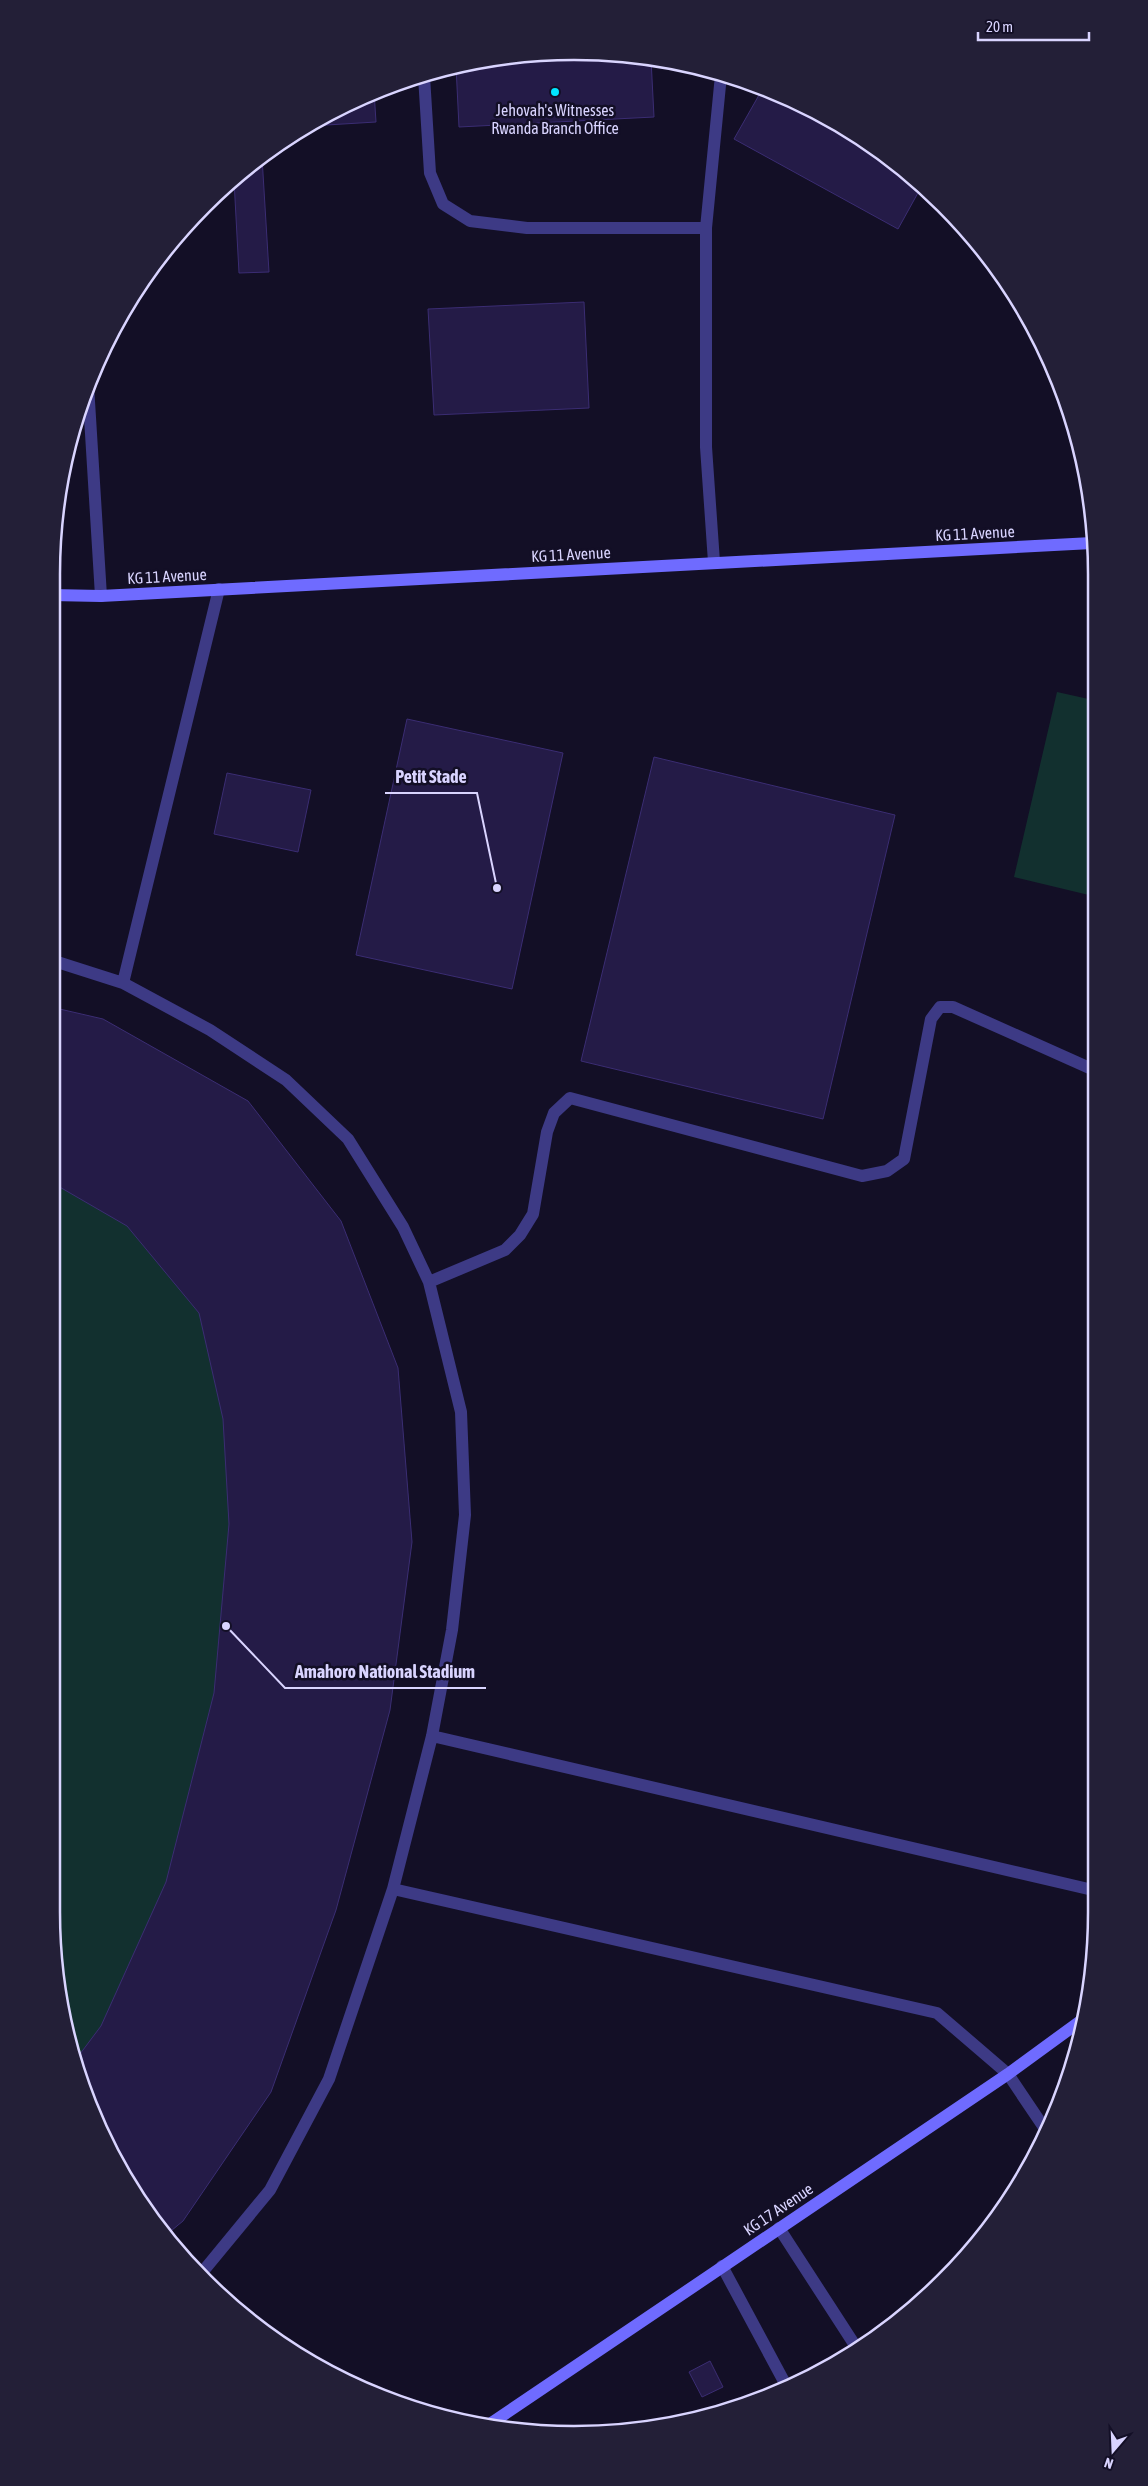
<svg xmlns="http://www.w3.org/2000/svg" width="1148" height="2486" font-family="'Asap Condensed',sans-serif">
  <style>
    .green { fill: #12302f }
    .building { fill: #241b47; stroke: #3b2d73 }
    .lines { fill: none; stroke-linecap: round; stroke-linejoin: round }
    .lane { stroke: #3d3a85; stroke-width: 12 }
    .street { stroke: #3d3a85; stroke-width: 12 }
    .secondary { stroke: #6f6bff; stroke-width: 12 }
    .poi-dot { fill: #00e5ff; stroke: #130f26; stroke-width: 2 }
    .labels { text-anchor: middle; stroke-width: 5; stroke-linejoin: round; paint-order: stroke }
    .poi-label { font-size: 16px; fill: #d9d4ff; stroke: #130f26 }
    .street-label { font-size: 16px; fill: #d9d4ff; stroke: #130f26 }
    .rim { fill: none; stroke: #d9d4ff; stroke-width: 2.5 }
    .leader { fill: none; stroke: #d9d4ff; stroke-width: 2 }
    .callout-dot { fill: #d9d4ff; stroke: #130f26; stroke-width: 2 }
    .callout-label { font-size: 18px; text-anchor: middle; font-weight: bold; fill: #d9d4ff; stroke: #130f26; stroke-width: 5; stroke-linejoin: round; paint-order: stroke }
  </style>
  <rect width="100%" height="100%" fill="#130f26"/>
  <!-- green -->
  <path class="green" d="M 1057,692 L 1093,700 L 1093,896 L 1014,877 Z
    M 51,1007 L 398,1368 L 412,1542 L 390,1710 L 336,1910 L 271,2092 L 183,2221 L 166,2235 L 121,2173 L 79,2080 L 61,2014 L 51,1912 Z"/>
  <!-- building -->
  <path class="building" d="M 574,51 L 651,59 L 654,117 L 459,127 L 456,66 L 472,61 Z
    M 763,88 L 774,91 L 892,159 L 930,197 L 919,191 L 898,229 L 734,139 Z
    M 374,91 L 376,122 L 310,126 Z
    M 262,157 L 269,272 L 239,273 L 234,180 Z
    M 584,302 L 589,408 L 434,415 L 428,309 Z
    M 407,719 L 563,753 L 512,989 L 356,955 Z
    M 654,757 L 895,815 L 823,1119 L 581,1061 Z
    M 227,773 L 311,790 L 298,852 L 214,834 Z
    M 51,1007 L 103,1019 L 248,1101 L 341,1221 L 398,1368 L 412,1542 L 390,1710 L 336,1910 L 271,2092 L 183,2221 L 166,2235 L 121,2173 L 79,2080 L 74,2062 L 101,2026 L 166,1882 L 214,1693 L 229,1524 L 223,1419 L 199,1313 L 127,1226 L 51,1182 Z
    M 710,2361 L 723,2387 L 702,2397 L 689,2372 Z"/>
  <g class="lines">
    <!-- lane -->
    <path class="lane" d="M 424,76 L 430,173 L 443,204 L 470,221 L 527,228 L 706,228
      M 714,562 L 706,447 L 706,228 L 721,75
      M 51,960 L 123,983 L 210,1030 L 286,1080 L 348,1139 L 403,1227 L 429,1282 L 461,1412 L 465,1515 L 452,1630 L 432,1736 L 393,1889 L 329,2079 L 270,2190 L 200,2275
      M 123,983 L 219,589
      M 429,1282 L 505,1250 L 520,1235 L 533,1214 L 547,1132 L 554,1113 L 570,1098 L 862,1176 L 887,1171 L 904,1159 L 931,1019 L 940,1007 L 953,1007 L 1094,1070
      M 432,1736 L 1097,1891
      M 393,1889 L 937,2013 L 1008,2074
      M 779,2228 L 858,2350
      M 722,2266 L 787,2387"/>
    <!-- street -->
    <path class="street" d="M 88,385 L 101,596
      M 1008,2074 L 1047,2132"/>
    <!-- secondary -->
    <path class="secondary" d="M 51,595 L 101,596 L 1092,543
      M 487,2426 L 1008,2074 L 1086,2017"/>
  </g>
  <!-- markers -->
  <circle class="poi-dot" cx="555" cy="92" r="5"/>
  <g class="labels">
    <!-- poi labels -->
    <g class="poi-label">
      <text x="555" y="116">Jehovah's Witnesses<tspan x="555" dy="18">Rwanda Branch Office</tspan></text>
    </g>
    <!-- street labels -->
    <g class="street-label">
      <text transform="translate(975 533) rotate(-3)" y="6">KG 11 Avenue</text>
      <text transform="translate(571 554) rotate(-3)" y="6">KG 11 Avenue</text>
      <text transform="translate(167 576) rotate(-3)" y="6">KG 11 Avenue</text>
      <text transform="translate(778 2209) rotate(-34)" y="6">KG 17 Avenue</text>
    </g>
  </g>
  <!-- crop -->
  <path d="M0 0H1148V2486H0ZM574 60H574A514 514 0 0 1 1088 574V1912A514 514 0 0 1 574 2426H574A514 514 0 0 1 60 1912V574A514 514 0 0 1 574 60Z" fill="#231f37" fill-rule="evenodd"/>
  <path class="rim" d="M574 60H574A514 514 0 0 1 1088 574V1912A514 514 0 0 1 574 2426H574A514 514 0 0 1 60 1912V574A514 514 0 0 1 574 60Z"/>
  <!-- callouts -->
  <path class="leader" d="M497 888L477 793H385M226 1626L285 1688H486"/>
  <g class="callout-dot">
    <circle cx="497" cy="888" r="5"/>
    <circle cx="226" cy="1626" r="5"/>
  </g>
  <g class="callout-label">
    <text x="431" y="783">Petit Stade</text>
    <text x="385" y="1678">Amahoro National Stadium</text>
  </g>
  <!-- north arrow -->
  <g transform="translate(1113 2451) rotate(199)" stroke="#130f26" stroke-width="4" paint-order="stroke">
  <path d="M0-4L9 19L0 12L-9 19Z" fill="#d9d4ff"/>
  <text y="-8" font-size="14" font-weight="bold" text-anchor="middle" fill="#d9d4ff">N</text>
  </g>
  <!-- scale -->
  <path d="M978 32v8h111v-8" fill="none" stroke="#d9d4ff" stroke-width="2.5"/>
  <text x="986" y="32" font-size="15" fill="#d9d4ff" stroke="#130f26" stroke-width="4" paint-order="stroke">20 m</text>
</svg>
